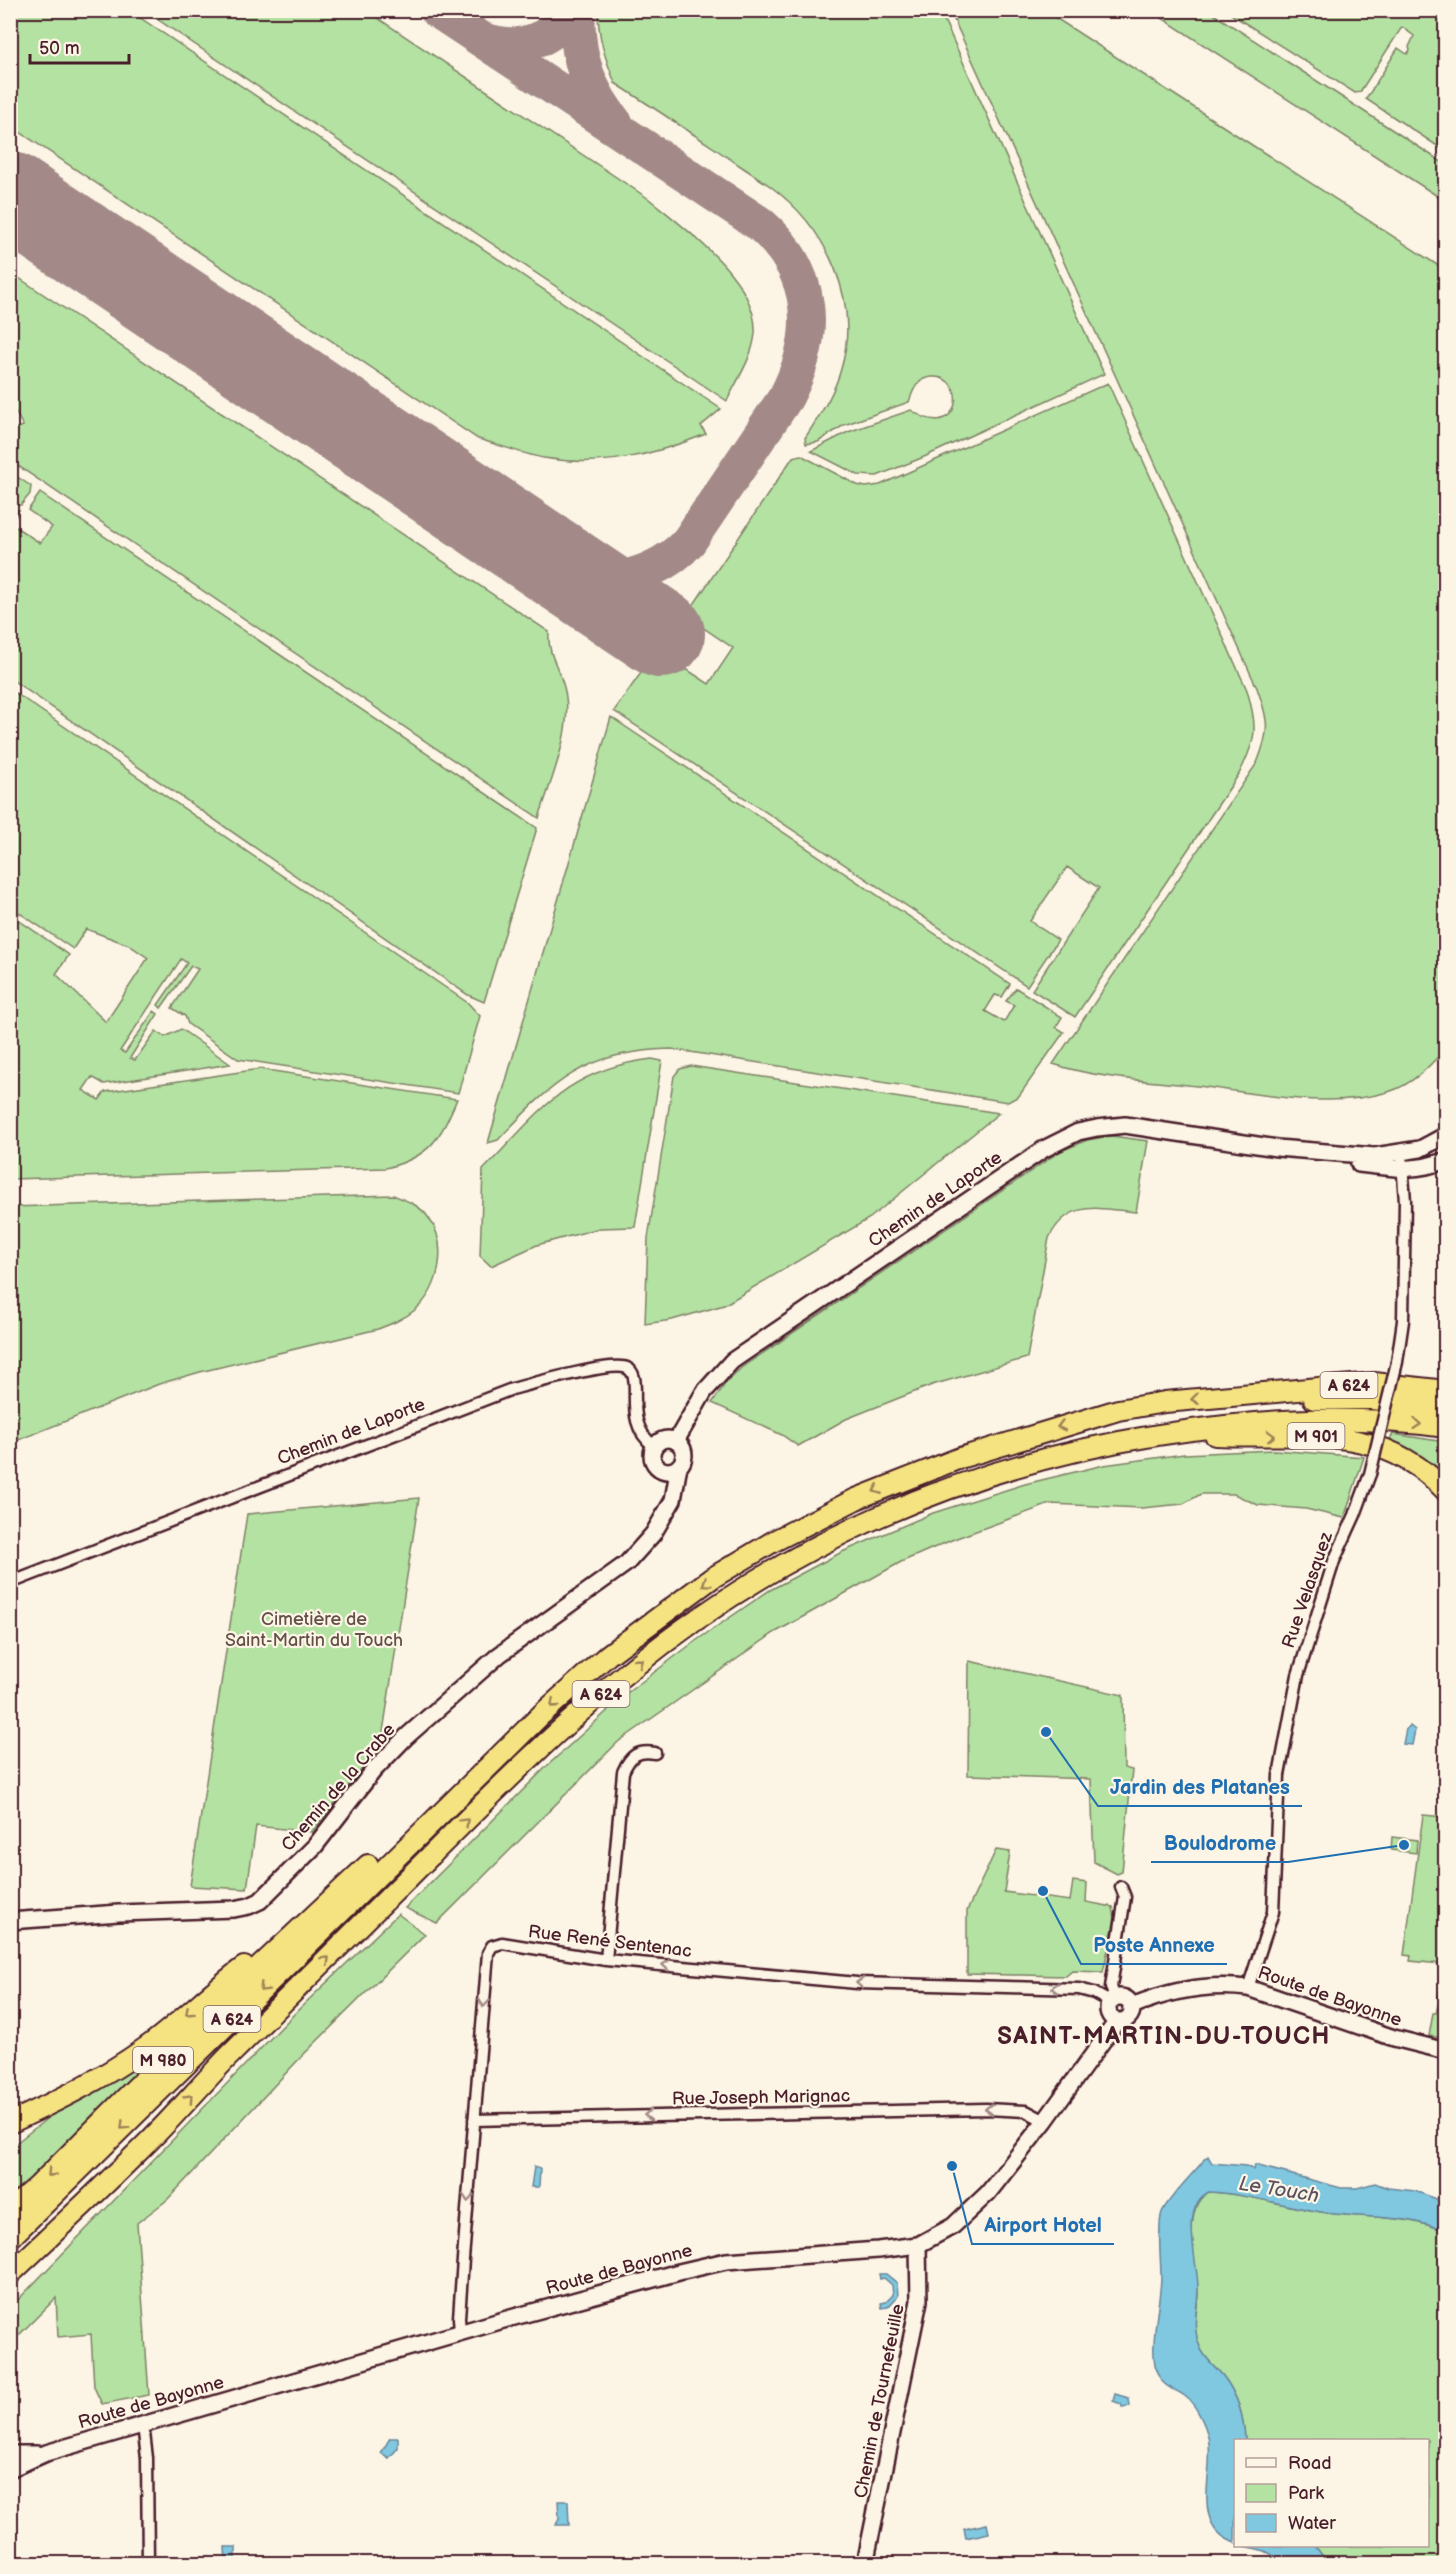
<svg xmlns="http://www.w3.org/2000/svg" width="1456" height="2574" font-family="'Balsamiq Sans',sans-serif">
  <style>
    .green { fill: #b3e2a2; stroke: #7e8066; stroke-width: 1.5 }
    .water { fill: #7fc8e0; stroke: #6a8498; stroke-width: 1.5 }
    .lines { fill: none; stroke-linecap: round; stroke-linejoin: round }
    .taxiway { stroke: #a38a88; stroke-width: 36 }
    .runway { stroke: #a38a88; stroke-width: 88 }
    .street-casing { stroke: #4a1f2b; stroke-width: 15 }
    .secondary-casing { stroke: #4a1f2b; stroke-width: 20 }
    .highway-casing { stroke: #4a1f2b; stroke-width: 24 }
    .street { stroke: #fcf5e5; stroke-width: 10 }
    .secondary { stroke: #fcf5e5; stroke-width: 15 }
    .highway { stroke: #f5e382; stroke-width: 20 }
    .street-bridge-casing { stroke: #4a1f2b; stroke-width: 15; stroke-linecap: butt }
    .street-bridge { stroke: #fcf5e5; stroke-width: 10 }
    .oneway { stroke: #a08156 }
    .oneway2 { stroke: #a38a88 }
    .labels { text-anchor: middle; stroke-width: 4.5; stroke-linejoin: round; paint-order: stroke }
    .shield { fill: #fcf5e5; stroke: #7f5f63; stroke-width: 1.5 }
    .shield-label { font-size: 16px; font-weight: bold; fill: #4a1f2b }
    .street-label { font-size: 18px; fill: #4a1f2b; stroke: #fcf5e5 }
    .park-label { font-size: 18px; fill: #645049; stroke: #fcf5e5 }
    .water-label { font-size: 20px; font-style: italic; fill: #5a5261; stroke: #fcf5e5 }
    .district-label { font-size: 24px; font-weight: bold; letter-spacing: 1.5px; fill: #4a1f2b; stroke: #fcf5e5 }
    .leader { fill: none; stroke: #1f6fb2; stroke-width: 2 }
    .callout-dot { fill: #1f6fb2; stroke: #fcf5e5; stroke-width: 2 }
    .callout-label { font-size: 20px; text-anchor: middle; font-weight: bold; fill: #1f6fb2; stroke: #fcf5e5; stroke-width: 4.5; stroke-linejoin: round; paint-order: stroke }
  </style>
  <rect width="100%" height="100%" fill="#fcf5e5"/>
  <filter id="ink" filterUnits="userSpaceOnUse"><feTurbulence type="fractalNoise" baseFrequency=".0167" numOctaves="2"/><feDisplacementMap in="SourceGraphic" scale="12" xChannelSelector="R" yChannelSelector="G"/><feConvolveMatrix kernelMatrix="1 2 1 2 8 2 1 2 1" color-interpolation-filters="sRGB"/></filter>
  <g filter="url(#ink)">
    <!-- green -->
    <path class="green" d="M 10,11 L 130,11 L 721,409 L 701,426 L 706,434 C 654,455 601,468 544,458 C 522,454 500,445 478,439 L 11,126 Z
      M 145,11 L 367,11 L 649,199 C 686,229 758,281 755,333 C 753,357 737,380 727,401 Z
      M 598,11 L 940,11 L 1104,374 L 924,457 L 877,476 L 858,475 L 811,451 L 848,432 L 911,410 C 962,445 969,374 932,377 C 917,378 913,390 909,402 L 844,425 L 818,442 L 806,444 L 805,438 C 819,416 834,395 841,369 C 861,300 827,228 770,186 C 752,173 732,161 714,148 C 681,126 648,104 615,83 C 605,58 598,37 598,11 Z
      M 950,11 L 1045,11 L 1445,270 L 1445,1049 C 1429,1067 1412,1085 1388,1092 C 1327,1110 1258,1093 1197,1086 C 1149,1081 1099,1079 1053,1064 L 1257,763 C 1270,731 1269,721 1257,688 Z
      M 1151,11 L 1209,11 L 1445,164 L 1445,201 Z
      M 1226,11 L 1445,11 L 1445,151 L 1366,99 L 1398,48 L 1407,54 L 1410,50 L 1409,47 L 1414,36 L 1402,27 L 1360,92 L 1355,93 Z
      M 10,272 L 549,632 C 547,658 563,671 566,697 C 571,735 550,782 539,818 L 11,461 L 11,430 L 23,426 L 15,411 L 11,409 Z
      M 1108,383 L 1247,690 C 1258,728 1257,738 1239,774 L 1075,1017 L 1032,990 L 1099,888 L 1067,867 L 1030,921 L 1058,940 L 1027,986 L 614,711 L 657,650 L 709,684 L 733,648 L 686,616 L 793,457 L 801,455 L 857,485 L 866,487 L 880,485 Z
      M 10,472 L 31,486 L 30,494 L 21,505 L 11,506 Z
      M 40,493 L 537,828 L 484,1002 L 468,995 L 11,679 L 11,512 L 19,510 L 11,524 L 40,543 L 52,527 L 28,510 Z
      M 11,690 L 468,1003 L 480,1016 L 458,1093 L 238,1059 L 188,1024 L 185,1016 L 172,1008 L 198,969 L 191,966 L 161,1008 L 158,1005 L 187,963 L 181,959 L 120,1051 L 125,1053 L 154,1011 L 158,1014 L 130,1058 L 135,1060 L 156,1031 L 165,1037 L 181,1029 L 230,1064 L 104,1084 L 92,1077 L 83,1090 L 99,1100 L 105,1092 L 260,1069 L 457,1099 C 440,1139 430,1157 386,1168 L 11,1179 L 11,915 L 69,955 L 56,974 L 106,1022 L 148,958 L 129,945 L 86,929 L 73,949 L 11,907 Z
      M 611,717 L 1010,984 L 1002,997 L 995,995 L 985,1011 L 1004,1022 L 1014,1005 L 1006,1001 L 1016,988 L 1062,1017 L 1056,1027 L 1064,1032 L 1019,1096 L 1008,1102 L 671,1049 C 584,1052 555,1080 498,1140 L 488,1143 Z
      M 652,1059 L 662,1061 L 635,1227 L 600,1228 L 537,1245 L 491,1266 L 480,1256 L 483,1170 C 539,1113 566,1069 652,1059 Z
      M 691,1066 L 999,1113 L 870,1218 L 724,1305 L 672,1320 L 645,1324 L 648,1238 L 674,1076 L 680,1069 Z
      M 1112,1136 L 1148,1141 L 1136,1212 C 1099,1209 1069,1198 1049,1238 L 1027,1358 L 932,1385 L 846,1419 L 798,1446 L 782,1435 L 712,1403 L 725,1384 L 741,1368 L 1059,1152 L 1087,1140 Z
      M 393,1195 C 405,1200 420,1205 428,1217 C 449,1244 440,1289 415,1310 C 404,1319 391,1324 378,1329 L 200,1372 L 159,1384 L 11,1443 L 11,1207 Z
      M 1393,1434 L 1445,1442 L 1445,1477 L 1390,1439 Z
      M 1274,1450 L 1364,1457 L 1344,1518 L 1306,1509 L 1258,1505 L 1234,1494 L 1201,1494 L 1183,1504 L 1142,1508 L 1050,1504 L 954,1539 L 901,1562 L 774,1633 L 618,1742 L 437,1923 L 405,1908 L 548,1765 L 627,1693 L 694,1642 L 770,1590 L 842,1552 L 933,1513 L 1025,1484 L 1104,1465 L 1184,1454 Z
      M 419,1498 L 381,1745 L 312,1832 L 256,1826 L 247,1889 L 190,1886 L 247,1514 Z
      M 969,1661 L 1123,1695 L 1124,1768 L 1132,1770 L 1122,1872 L 1117,1874 L 1094,1862 L 1091,1779 L 968,1775 Z
      M 1423,1815 L 1445,1817 L 1446,2038 L 1443,2038 L 1429,2036 L 1433,2013 L 1436,2013 L 1440,1999 L 1438,1997 L 1443,1977 L 1441,1964 L 1410,1961 L 1411,1956 L 1404,1955 Z
      M 1392,1837 L 1417,1840 L 1416,1853 L 1391,1850 Z
      M 996,1850 L 1010,1852 L 1004,1892 L 1070,1901 L 1073,1881 L 1087,1883 L 1086,1902 L 1113,1907 L 1115,1919 L 1103,1972 L 1072,1971 L 1066,1976 L 967,1974 L 967,1911 Z
      M 398,1914 L 425,1934 L 301,2057 L 167,2200 L 137,2223 L 149,2395 L 102,2404 L 94,2387 L 91,2334 L 58,2337 L 56,2298 L 11,2343 L 11,2307 L 298,2010 Z
      M 157,2045 L 161,2052 L 11,2199 L 11,2147 L 64,2105 Z
      M 1209,2192 C 1250,2194 1287,2207 1327,2213 C 1370,2219 1403,2214 1445,2231 L 1445,2563 L 1328,2563 L 1315,2546 L 1428,2546 L 1428,2440 L 1245,2440 C 1244,2417 1237,2394 1223,2376 C 1215,2366 1204,2358 1200,2347 C 1191,2325 1198,2313 1198,2292 C 1197,2267 1180,2206 1209,2192 Z"/>
    <!-- water -->
    <path class="water" d="M 1410,1726 L 1415,1730 L 1412,1745 L 1403,1744 L 1406,1729 Z
      M 1208,2156 L 1212,2163 L 1246,2166 L 1254,2170 L 1255,2165 L 1341,2188 L 1357,2188 L 1375,2183 L 1388,2188 L 1415,2191 L 1445,2202 L 1445,2231 C 1405,2214 1369,2219 1327,2213 C 1287,2207 1250,2194 1209,2192 C 1179,2206 1198,2262 1198,2288 C 1198,2309 1191,2325 1200,2347 C 1204,2358 1215,2366 1223,2376 C 1237,2394 1244,2417 1245,2440 L 1236,2440 L 1235,2543 C 1188,2525 1216,2472 1208,2437 C 1205,2424 1196,2405 1186,2397 C 1176,2389 1164,2388 1158,2375 C 1147,2351 1161,2303 1161,2276 C 1161,2261 1157,2226 1162,2212 C 1169,2197 1196,2170 1208,2156 Z
      M 534,2167 L 540,2169 L 539,2187 L 531,2187 Z
      M 879,2274 L 886,2274 L 897,2283 L 898,2296 L 888,2307 L 882,2308 L 881,2303 L 886,2302 L 893,2295 L 892,2285 L 884,2278 L 880,2279 Z
      M 1115,2394 L 1129,2398 L 1130,2406 L 1122,2407 L 1121,2404 L 1113,2401 Z
      M 390,2438 L 398,2438 L 398,2448 L 389,2458 L 381,2453 Z
      M 558,2501 L 568,2501 L 569,2525 L 556,2525 L 559,2518 Z
      M 987,2524 L 989,2533 L 966,2538 L 964,2529 Z
      M 1245,2546 L 1315,2546 L 1328,2563 L 1288,2563 L 1265,2551 Z
      M 225,2547 L 236,2547 L 236,2563 L 226,2563 Z"/>
    <g class="lines">
      <!-- taxiway -->
      <path class="taxiway" d="M 437,10 L 760,224 C 815,272 819,334 786,397 L 689,541 C 664,571 628,577 592,587
        M 578,10 C 575,53 588,91 615,123
        M 483,40 C 519,53 551,41 572,10"/>
      <!-- runway -->
      <path class="runway" d="M 10,196 L 661,634"/>
      <defs>
        <path id="street" d="M 1397,1362 L 1403,1321 L 1405,1201 L 1402,1162
          M 10,1583 L 512,1389 C 531,1384 612,1361 627,1368 C 646,1377 620,1421 654,1446
          M 606,1960 L 623,1772 C 630,1756 637,1750 655,1753
          M 1248,1988 L 1273,1912 L 1279,1775 L 1298,1675 L 1334,1561 L 1355,1515 L 1370,1474
          M 1115,1998 L 1111,1987 L 1125,1897 L 1121,1887
          M 474,2120 L 986,2109 L 1026,2111 L 1045,2121
          M 460,2333 L 459,2318 L 463,2259 L 488,1953 L 492,1946 L 502,1943 L 606,1960 L 857,1983 L 1079,1989 L 1094,1993 L 1110,2002
          M 143,2425 L 147,2458 L 148,2564"/>
        <path id="secondary" d="M 1359,1164 C 1392,1168 1414,1173 1446,1160
          M652 1455a16 16 0 1 1 32 0a16 16 0 1 1-32 0Z
          M 676,1441 L 704,1392 L 732,1361 L 1044,1149 L 1078,1132 L 1097,1128 L 1125,1125 L 1277,1148 L 1375,1156 L 1420,1149 L 1446,1135
          M 10,1921 L 119,1913 L 234,1909 L 249,1906 L 260,1901 L 315,1846 L 374,1770 L 406,1737 L 499,1655 L 627,1563 L 653,1534 L 673,1500 L 679,1466
          M1108 2009a12 12 0 1 1 24 0a12 12 0 1 1-24 0Z
          M 1132,2006 C 1168,1991 1209,1983 1248,1988 L 1394,2038 L 1446,2051
          M 10,2454 L 37,2454
          M 10,2469 L 46,2453 L 507,2319 L 679,2272 L 726,2261 L 878,2250 L 918,2245 L 953,2226 L 988,2193 L 1045,2121 L 1117,2021
          M 865,2564 L 919,2301 L 918,2245"/>
        <path id="highway" d="M 1314,1399 L 1372,1399 L 1446,1407
          M 1215,1435 C 1303,1439 1378,1420 1446,1491
          M 10,2123 C 57,2101 102,2079 144,2049 C 179,2024 209,1993 244,1967
          M 10,2210 L 38,2186 L 208,2015 L 368,1865
          M 10,2238 L 542,1714 L 608,1655 L 712,1578 L 774,1541 L 856,1499 L 960,1458 L 1118,1410 L 1165,1402 L 1374,1383 L 1446,1391
          M 10,2274 C 57,2230 104,2186 149,2141 C 176,2114 201,2085 227,2058 C 281,2004 335,1951 388,1898 C 467,1820 544,1739 630,1670 C 786,1543 960,1467 1158,1435 C 1257,1419 1346,1414 1446,1427"/>
      </defs>
      <!-- street casing -->
      <use href="#street" class="street-casing"/>
      <!-- secondary casing -->
      <use href="#secondary" class="secondary-casing"/>
      <!-- highway casing -->
      <use href="#highway" class="highway-casing"/>
      <!-- street -->
      <use href="#street" class="street"/>
      <!-- secondary -->
      <use href="#secondary" class="secondary"/>
      <!-- highway -->
      <use href="#highway" class="highway"/>
      <defs>
        <path id="street-bridge" d="M 1370,1474 L 1397,1362"/>
      </defs>
      <!-- street-bridge casing -->
      <use href="#street-bridge" class="street-bridge-casing"/>
      <!-- street-bridge -->
      <use href="#street-bridge" class="street-bridge"/>
    </g>
    <!-- one-way arrows -->
    <defs><path id="oneway-chevron" d="M-2-3.5L2.5 0L-2 3.5" fill="none" stroke-width="1.6" stroke-linecap="round" stroke-linejoin="round" transform="scale(1.5)"/></defs>
    <g class="oneway">
      <use href="#oneway-chevron" transform="translate(1195 1399) rotate(174)"/>
      <use href="#oneway-chevron" transform="translate(1417 1424) rotate(5)"/>
      <use href="#oneway-chevron" transform="translate(1061 1426) rotate(165)"/>
      <use href="#oneway-chevron" transform="translate(1271 1436) rotate(-2)"/>
      <use href="#oneway-chevron" transform="translate(877 1490) rotate(158)"/>
      <use href="#oneway-chevron" transform="translate(706 1583) rotate(145)"/>
      <use href="#oneway-chevron" transform="translate(639 1662) rotate(-38)"/>
      <use href="#oneway-chevron" transform="translate(554 1704) rotate(139)"/>
      <use href="#oneway-chevron" transform="translate(465 1822) rotate(-45)"/>
      <use href="#oneway-chevron" transform="translate(326 1960) rotate(-45)"/>
      <use href="#oneway-chevron" transform="translate(263 1988) rotate(135)"/>
      <use href="#oneway-chevron" transform="translate(189 2012) rotate(138)"/>
      <use href="#oneway-chevron" transform="translate(189 2098) rotate(-47)"/>
      <use href="#oneway-chevron" transform="translate(124 2126) rotate(135)"/>
      <use href="#oneway-chevron" transform="translate(51 2173) rotate(134)"/>
    </g>
    <g class="oneway2">
      <use href="#oneway-chevron" transform="translate(666 1965) rotate(-175)"/>
      <use href="#oneway-chevron" transform="translate(860 1983) rotate(-177)"/>
      <use href="#oneway-chevron" transform="translate(1055 1988) rotate(-178)"/>
      <use href="#oneway-chevron" transform="translate(484 2003) rotate(95)"/>
      <use href="#oneway-chevron" transform="translate(989 2109) rotate(180)"/>
      <use href="#oneway-chevron" transform="translate(648 2115) rotate(179)"/>
      <use href="#oneway-chevron" transform="translate(468 2198) rotate(95)"/>
    </g>
  </g>
  <g class="labels">
    <!-- shield labels -->
    <g class="shield">
      <rect x="1320.5" y="1372" width="57" height="26" rx="4.5"/>
      <rect x="1287.5" y="1423" width="57" height="26" rx="4.5"/>
      <rect x="572.5" y="1681" width="57" height="26" rx="4.5"/>
      <rect x="203.5" y="2006" width="57" height="26" rx="4.5"/>
      <rect x="133" y="2047" width="60" height="26" rx="4.5"/>
    </g>
    <g class="shield-label">
      <text x="1349" y="1391">A 624</text>
      <text x="1316" y="1442">M 901</text>
      <text x="601" y="1700">A 624</text>
      <text x="232" y="2025">A 624</text>
      <text x="163" y="2066">M 980</text>
    </g>
    <!-- street labels -->
    <g class="street-label">
      <text transform="translate(935 1199) rotate(-34)" y="6">Chemin de Laporte</text>
      <text transform="translate(351 1431) rotate(-21)" y="6">Chemin de Laporte</text>
      <text transform="translate(1307 1590) rotate(-71)" y="6">Rue Velasquez</text>
      <text transform="translate(338 1787) rotate(-49)" y="6">Chemin de la Crabe</text>
      <text transform="translate(610 1941) rotate(7)" y="6">Rue René Sentenac</text>
      <text transform="translate(1330 1996) rotate(19)" y="6">Route de Bayonne</text>
      <text transform="translate(761 2097) rotate(-1)" y="6">Rue Joseph Marignac</text>
      <text transform="translate(619 2269) rotate(-15)" y="6">Route de Bayonne</text>
      <text transform="translate(879 2401) rotate(-79)" y="6">Chemin de Tournefeuille</text>
      <text transform="translate(151 2402) rotate(-16)" y="6">Route de Bayonne</text>
    </g>
    <!-- park labels -->
    <g class="park-label">
      <text x="314" y="1625">Cimetière de<tspan x="314" dy="21">Saint-Martin du Touch</tspan></text>
    </g>
    <!-- water labels -->
    <g class="water-label">
      <text transform="translate(1279 2189) rotate(9)" y="7">Le Touch</text>
    </g>
    <!-- district labels -->
    <g class="district-label">
      <text x="1164" y="2044">SAINT-MARTIN-DU-TOUCH</text>
    </g>
  </g>
  <!-- callouts -->
  <path class="leader" d="M1046 1732L1098 1806H1302M1404 1845L1288 1862H1151M1043 1891L1081 1964H1227M952 2166L972 2244H1114"/>
  <g class="callout-dot">
    <circle cx="1046" cy="1732" r="6"/>
    <circle cx="1404" cy="1845" r="6"/>
    <circle cx="1043" cy="1891" r="6"/>
    <circle cx="952" cy="2166" r="6"/>
  </g>
  <g class="callout-label">
    <text x="1200" y="1794">Jardin des Platanes</text>
    <text x="1220" y="1850">Boulodrome</text>
    <text x="1154" y="1952">Poste Annexe</text>
    <text x="1043" y="2232">Airport Hotel</text>
  </g>
  <!-- margin -->
  <rect width="1456" height="2574" fill="none" stroke="#fcf5e5" stroke-width="36"/>
  <rect x="18" y="18" width="1420" height="2538" fill="none" stroke="#4a1f2b" stroke-width="2" filter="url(#ink)"/>
  <!-- legend -->
  <rect x="1234" y="2439" width="195" height="108" fill="#fcf5e5" stroke="#b59f9b" stroke-width="1.5"/>
  <rect x="1246" y="2458" width="30" height="9" fill="#fcf5e5" stroke="#b59f9b" stroke-width="1.5"/>
  <text x="1288" y="2469" font-size="18" fill="#4a1f2b">Road</text>
  <rect x="1246" y="2484" width="30" height="18" fill="#b3e2a2" stroke="#b59f9b" stroke-width="1.5"/>
  <text x="1288" y="2499" font-size="18" fill="#4a1f2b">Park</text>
  <rect x="1246" y="2514" width="30" height="18" fill="#7fc8e0" stroke="#b59f9b" stroke-width="1.5"/>
  <text x="1288" y="2529" font-size="18" fill="#4a1f2b">Water</text>
  <!-- scale -->
  <path d="M30 54v9h99v-9" fill="none" stroke="#4a1f2b" stroke-width="3"/>
  <text x="39" y="54" font-size="18" fill="#4a1f2b" stroke="#fcf5e5" stroke-width="4.5" paint-order="stroke">50 m</text>
</svg>
